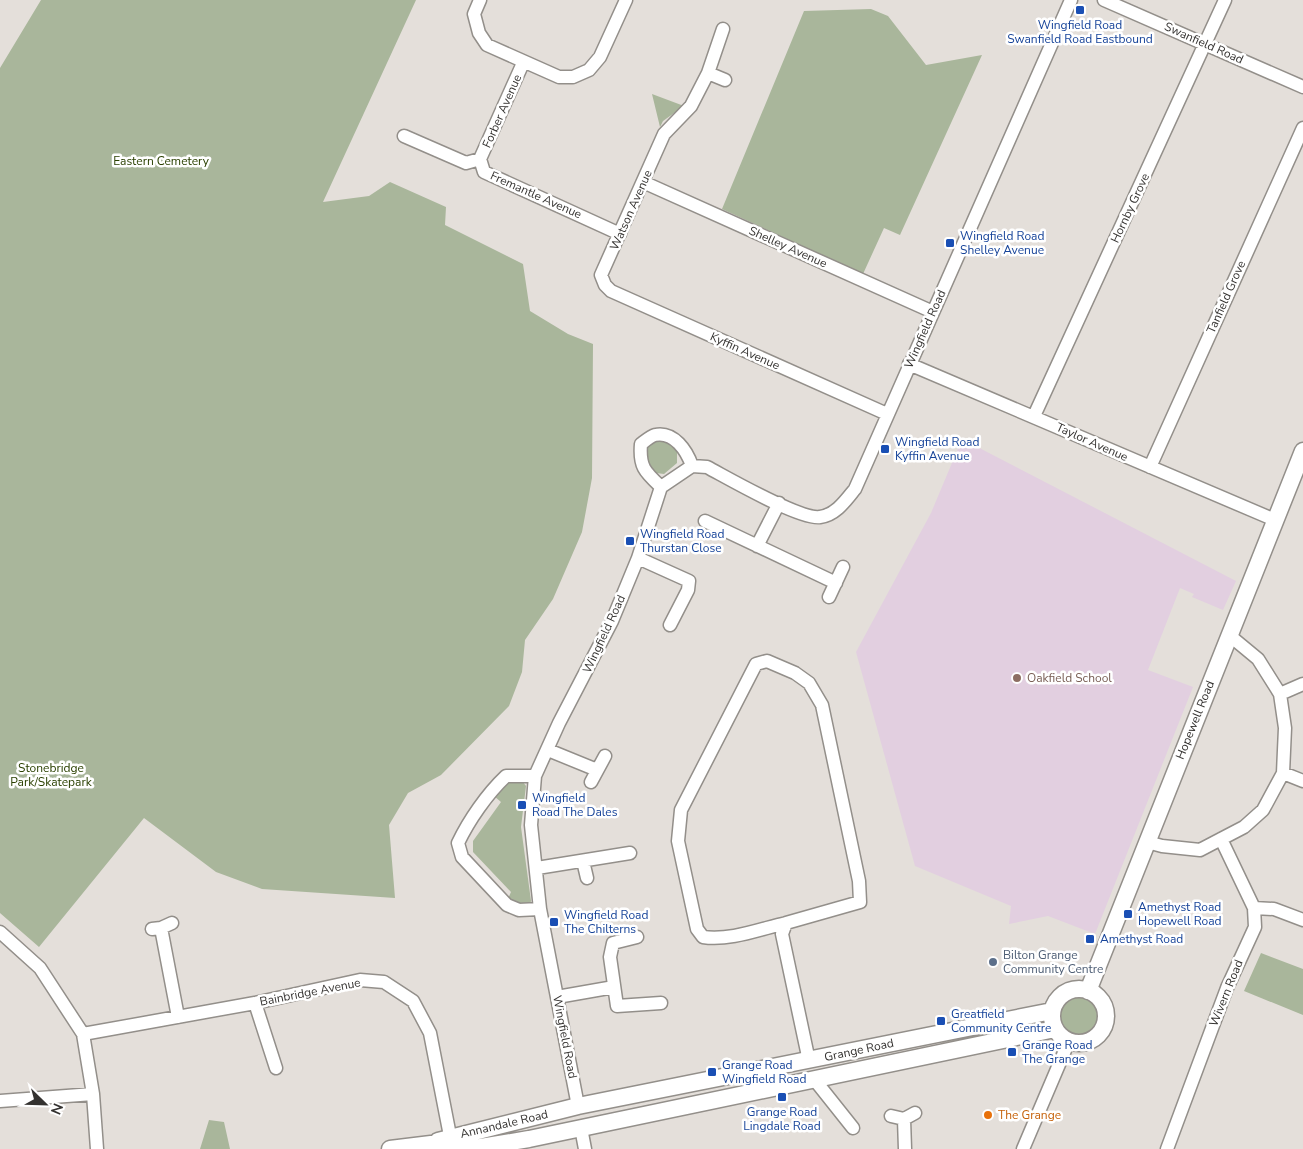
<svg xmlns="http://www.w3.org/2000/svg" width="1303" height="1149" font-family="'Nunito Sans',sans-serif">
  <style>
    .education { fill: #e2cfe0 }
    .green { fill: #a9b69b }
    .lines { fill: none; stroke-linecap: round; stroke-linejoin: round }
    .minor-casing { stroke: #938f8a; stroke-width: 15 }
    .tertiary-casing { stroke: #938f8a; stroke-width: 19 }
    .minor { stroke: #fff; stroke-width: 12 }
    .tertiary { stroke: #fff; stroke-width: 16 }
    .transit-dot { fill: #1a4fb4; stroke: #fff; stroke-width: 2 }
    .education-dot { fill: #8d6e63; stroke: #fff; stroke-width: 2 }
    .service-dot { fill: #5c6f8a; stroke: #fff; stroke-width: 2 }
    .food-dot { fill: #e8710a; stroke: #fff; stroke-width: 2 }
    .labels { text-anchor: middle; stroke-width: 5; stroke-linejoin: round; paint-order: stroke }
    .transit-label { font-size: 12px; fill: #164399; stroke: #fff; text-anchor: start }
    .street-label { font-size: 12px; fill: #343230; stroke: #fff }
    .park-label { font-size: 12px; fill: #2a4000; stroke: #fff }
    .education-label { font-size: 12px; fill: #785e54; stroke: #fff; text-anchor: start }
    .service-label { font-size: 12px; fill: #4e5e75; stroke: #fff; text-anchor: start }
    .food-label { font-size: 12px; fill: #c56008; stroke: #fff; text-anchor: start }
  </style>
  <rect width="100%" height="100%" fill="#e4dfda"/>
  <!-- education -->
  <path class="education" d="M 962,439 L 1236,581 L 1223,610 L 1192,597 L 1194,594 L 1180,588 L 1148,670 L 1193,687 L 1095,934 L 1048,916 L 1009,924 L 1011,906 L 915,866 L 856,652 L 931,513 Z"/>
  <!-- green -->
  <path class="green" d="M 41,0 L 416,0 L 323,202 L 369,196 L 390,182 L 446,207 L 445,225 L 523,264 L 530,311 L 568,334 L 593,344 L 592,478 L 582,532 L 553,599 L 525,640 L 522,672 L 509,706 L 441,775 L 408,793 L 389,825 L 395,898 L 262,889 L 216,872 L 144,818 L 39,947 L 0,913 L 0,68 Z
    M 871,9 L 888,16 L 926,65 L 982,55 L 900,235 L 884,228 L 863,274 L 722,209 L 804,11 Z
    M 652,94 L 684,106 L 663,121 L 660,127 Z
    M 654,438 L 669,443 L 677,451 L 677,463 L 664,474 L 656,473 L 646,464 L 644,446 Z
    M 514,780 L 523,782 L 526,786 L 521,827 L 531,901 L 530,904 L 518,906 L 507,901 L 511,892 L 473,852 L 473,841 L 501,802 L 494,796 L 504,783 Z
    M 1261,953 L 1303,969 L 1303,1015 L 1244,991 Z
    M1059 1015a20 20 0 1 1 40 0a20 20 0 1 1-40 0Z
    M 209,1120 L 224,1122 L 230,1149 L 200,1149 Z"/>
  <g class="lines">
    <defs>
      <path id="minor" d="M 480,0 L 474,14 L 479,33 L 487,45 L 559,77 L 573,77 L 589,70 L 600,57 L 626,0
        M 1104,0 L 1303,87
        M 723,29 L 708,73 L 691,106 L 664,134 L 601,275 L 605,285 L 611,291 L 887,414
        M 708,73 L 725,80
        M 404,136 L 466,163 L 480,159 L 484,172 L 620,234
        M 480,159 L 523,63
        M 643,182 L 933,312
        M 909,364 L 1275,520
        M 1034,416 L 1225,0
        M 1150,467 L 1303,128
        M 661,487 C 645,472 639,467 641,444 C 645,441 651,436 655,435 C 674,431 687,451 692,466
        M 705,521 L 836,583
        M 757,546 L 779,503
        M 638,558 L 689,581 L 688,590 L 670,625
        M 829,597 L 843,567
        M 1280,694 L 1303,684
        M 548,750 L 597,770
        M 1283,773 L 1303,781
        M 535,776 L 506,776 C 487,794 469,820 458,843 L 462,857 L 507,905 L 519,910 L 540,909
        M 591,782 L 605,756
        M 1147,842 L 1162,846 L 1200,850 L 1221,839 L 1244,827 L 1263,810 L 1283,773 L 1285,728 L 1280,694 L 1258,659 L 1229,635
        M 583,861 L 587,878
        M 537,868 L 630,853
        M 1254,908 L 1274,909 L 1303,920
        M 786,923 C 760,929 730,941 703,937 L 697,929 L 678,841 L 681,810 L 756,664 L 767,661 L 795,673 L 809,683 L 822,705 L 859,881 L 860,902 L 786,923 L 782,934 L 809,1061
        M 161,928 L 178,1017
        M 152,929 L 161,928 L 172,923
        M 0,932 L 40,968 L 83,1034 L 93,1094 L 97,1149
        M 637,937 L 613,943 L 610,957 L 617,1006 L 661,1003
        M 557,997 L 614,987
        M 255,1003 L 276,1068
        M 83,1034 L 255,1003 L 360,980 L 384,982 L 413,1001 L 430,1033 L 452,1146
        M 814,1079 L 853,1128
        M 0,1101 L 93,1094
        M 578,1106 L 540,909 L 531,825 L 535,776 L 559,723 L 612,621 L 638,558 L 661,487 L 692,466 L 707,467 C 728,478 800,520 820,517 C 836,515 846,500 855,489 L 1071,0
        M 891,1116 L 904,1119 L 915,1113
        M 904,1119 L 905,1149
        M 581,1128 L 585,1149
        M 1023,1149 L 1069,1041
        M 1167,1149 L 1227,988 L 1255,927 L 1254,908 L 1221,839"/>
      <path id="tertiary" d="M1052 1016a27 27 0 1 1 54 0a27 27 0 1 1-54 0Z
        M 1088,991 L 1303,451
        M 438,1141 L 578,1106 L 1052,1011
        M 390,1149 L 431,1144 L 475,1148 L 529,1139 L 1055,1029"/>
    </defs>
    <!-- minor casing -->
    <use href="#minor" class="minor-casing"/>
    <!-- tertiary casing -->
    <use href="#tertiary" class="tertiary-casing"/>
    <!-- minor -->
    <use href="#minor" class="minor"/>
    <!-- tertiary -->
    <use href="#tertiary" class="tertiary"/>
  </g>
  <!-- markers -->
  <g class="transit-dot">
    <rect x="1075" y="5" width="10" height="10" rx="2.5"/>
    <rect x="945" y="238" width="10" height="10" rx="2.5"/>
    <rect x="880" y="444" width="10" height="10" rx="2.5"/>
    <rect x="625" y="536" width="10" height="10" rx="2.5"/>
    <rect x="517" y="800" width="10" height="10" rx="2.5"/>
    <rect x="1123" y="909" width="10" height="10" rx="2.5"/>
    <rect x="549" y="917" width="10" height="10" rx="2.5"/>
    <rect x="1085" y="934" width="10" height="10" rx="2.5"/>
    <rect x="936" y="1016" width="10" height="10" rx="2.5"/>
    <rect x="1007" y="1047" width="10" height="10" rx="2.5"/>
    <rect x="707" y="1067" width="10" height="10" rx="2.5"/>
    <rect x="777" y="1092" width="10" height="10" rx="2.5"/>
  </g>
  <circle class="education-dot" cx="1017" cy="678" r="5"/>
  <circle class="service-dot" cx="993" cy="962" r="5"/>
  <circle class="food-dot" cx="988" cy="1115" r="5"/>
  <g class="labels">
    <!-- transit labels -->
    <g class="transit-label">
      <text x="1080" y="29" text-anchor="middle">Wingfield Road<tspan x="1080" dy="14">Swanfield Road Eastbound</tspan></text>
      <text x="960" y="240">Wingfield Road<tspan x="960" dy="14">Shelley Avenue</tspan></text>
      <text x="895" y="446">Wingfield Road<tspan x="895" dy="14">Kyffin Avenue</tspan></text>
      <text x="640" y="538">Wingfield Road<tspan x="640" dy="14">Thurstan Close</tspan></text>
      <text x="532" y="802">Wingfield<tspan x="532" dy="14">Road The Dales</tspan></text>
      <text x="1138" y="911">Amethyst Road<tspan x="1138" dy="14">Hopewell Road</tspan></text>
      <text x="564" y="919">Wingfield Road<tspan x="564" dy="14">The Chilterns</tspan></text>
      <text x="1100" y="943">Amethyst Road</text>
      <text x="951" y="1018">Greatfield<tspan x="951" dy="14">Community Centre</tspan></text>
      <text x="1022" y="1049">Grange Road<tspan x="1022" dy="14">The Grange</tspan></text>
      <text x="722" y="1069">Grange Road<tspan x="722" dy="14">Wingfield Road</tspan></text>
      <text x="782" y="1116" text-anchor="middle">Grange Road<tspan x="782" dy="14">Lingdale Road</tspan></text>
    </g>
    <!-- street labels -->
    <g class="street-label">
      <text transform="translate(1204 43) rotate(24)" y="4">Swanfield Road</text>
      <text transform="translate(502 111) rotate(-66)" y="4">Forber Avenue</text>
      <text transform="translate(536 195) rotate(24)" y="4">Fremantle Avenue</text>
      <text transform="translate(1130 208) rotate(-65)" y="4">Hornby Grove</text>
      <text transform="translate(631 210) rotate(-66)" y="4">Watson Avenue</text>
      <text transform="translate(788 247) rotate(24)" y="4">Shelley Avenue</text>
      <text transform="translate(1226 297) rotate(-66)" y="4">Tanfield Grove</text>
      <text transform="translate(925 329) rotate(-66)" y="4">Wingfield Road</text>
      <text transform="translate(745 351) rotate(24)" y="4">Kyffin Avenue</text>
      <text transform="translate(1092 442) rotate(24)" y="4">Taylor Avenue</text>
      <text transform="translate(604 634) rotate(-65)" y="4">Wingfield Road</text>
      <text transform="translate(1195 720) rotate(-68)" y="4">Hopewell Road</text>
      <text transform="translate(310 992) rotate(-11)" y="4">Bainbridge Avenue</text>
      <text transform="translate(1226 993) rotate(-68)" y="4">Wivern Road</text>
      <text transform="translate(565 1037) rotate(79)" y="4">Wingfield Road</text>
      <text transform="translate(859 1050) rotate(-12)" y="4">Grange Road</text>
      <text transform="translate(504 1124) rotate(-13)" y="4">Annandale Road</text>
    </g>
    <!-- park labels -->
    <g class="park-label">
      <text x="161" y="165">Eastern Cemetery</text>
      <text x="51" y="772">Stonebridge<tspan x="51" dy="14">Park/Skatepark</tspan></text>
    </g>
    <!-- education labels -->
    <g class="education-label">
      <text x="1027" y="682">Oakfield School</text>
    </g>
    <!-- service labels -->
    <g class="service-label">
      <text x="1003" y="959">Bilton Grange<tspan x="1003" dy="14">Community Centre</tspan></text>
    </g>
    <!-- food labels -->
    <g class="food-label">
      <text x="998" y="1119">The Grange</text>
    </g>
  </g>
  <!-- north arrow -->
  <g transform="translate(45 1104) rotate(113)" stroke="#ffffff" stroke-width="4" paint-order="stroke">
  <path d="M0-4L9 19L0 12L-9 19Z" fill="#343230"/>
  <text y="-8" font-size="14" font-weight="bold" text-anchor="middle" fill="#343230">N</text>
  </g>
</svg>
